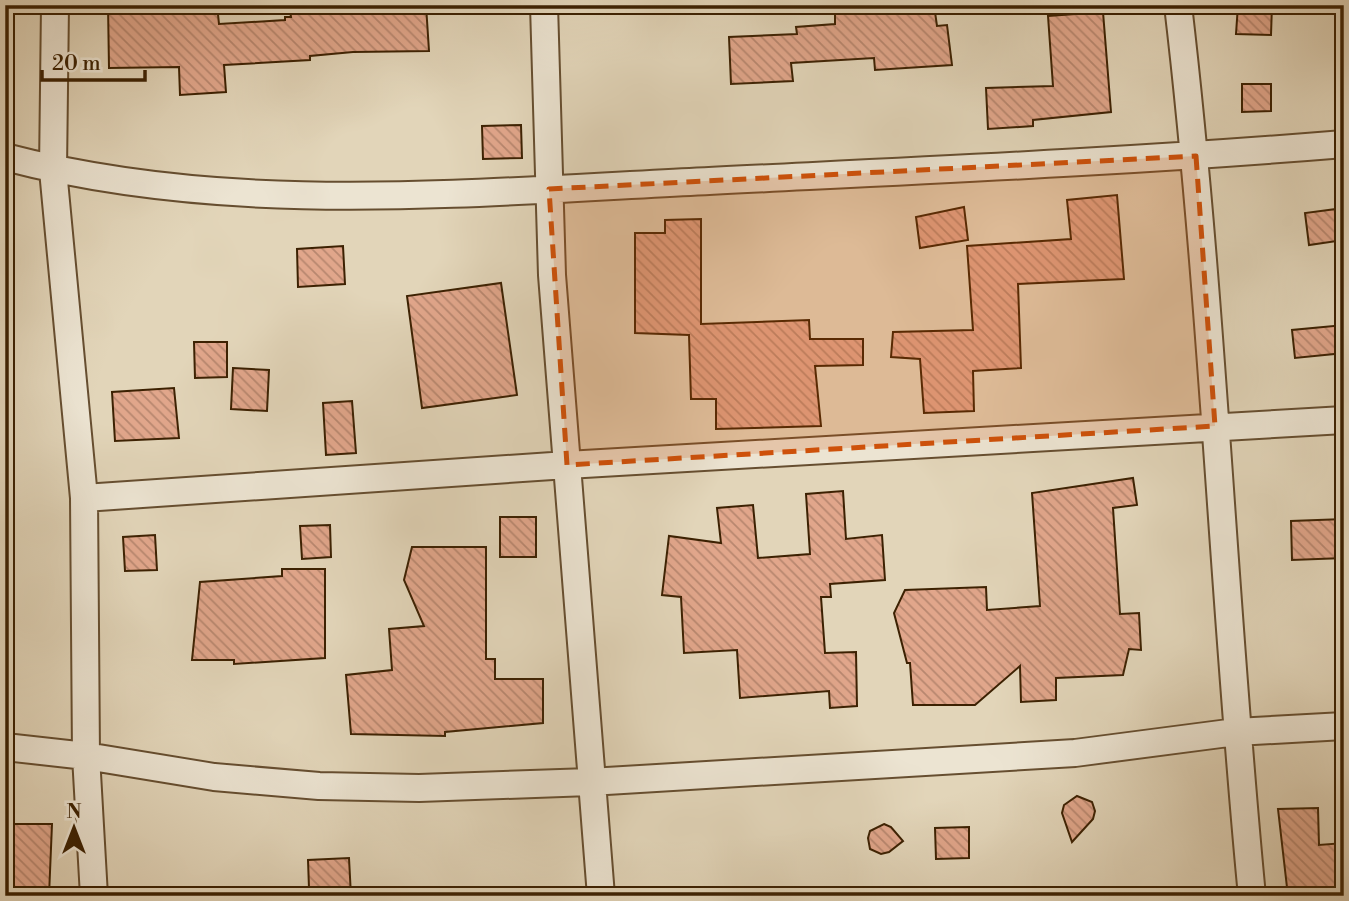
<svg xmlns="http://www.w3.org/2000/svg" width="1349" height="901" font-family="'Libre Bodoni',serif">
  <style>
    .building { fill: url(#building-back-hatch); stroke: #3c2102; stroke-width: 2 }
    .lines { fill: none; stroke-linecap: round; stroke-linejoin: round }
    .minor-casing { stroke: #664e30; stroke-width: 30 }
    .minor { stroke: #ece4d2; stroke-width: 26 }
    .marked { fill: #ce510a; fill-opacity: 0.2; stroke: #ce510a; stroke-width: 5; stroke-dasharray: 14 9; stroke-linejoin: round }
  </style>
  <defs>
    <pattern id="building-back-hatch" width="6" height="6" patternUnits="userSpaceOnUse" patternTransform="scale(1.75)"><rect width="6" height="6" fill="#e1a68b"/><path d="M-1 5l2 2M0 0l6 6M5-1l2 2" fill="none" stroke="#b8876f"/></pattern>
  </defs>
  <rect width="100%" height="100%" fill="#e2d5b9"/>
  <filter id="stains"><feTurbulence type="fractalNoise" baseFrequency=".00286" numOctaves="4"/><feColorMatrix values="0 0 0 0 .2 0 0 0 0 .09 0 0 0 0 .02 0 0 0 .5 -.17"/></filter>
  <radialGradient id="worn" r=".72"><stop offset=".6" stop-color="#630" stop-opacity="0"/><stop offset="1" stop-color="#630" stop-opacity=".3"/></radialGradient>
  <!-- building -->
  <path class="building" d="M 108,5 L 217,5 L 219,24 L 285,20 L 285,17 L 291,17 L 289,5 L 426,5 L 429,51 L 353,52 L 310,56 L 310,60 L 224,65 L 226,92 L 180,95 L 179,67 L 109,68 Z
    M 835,5 L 934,5 L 937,26 L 947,25 L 952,65 L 875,70 L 874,58 L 791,63 L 793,81 L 731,84 L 729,37 L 797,34 L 796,27 L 835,24 Z
    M 1238,5 L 1272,5 L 1271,35 L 1236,34 Z
    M 1103,12 L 1111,112 L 1033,120 L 1033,126 L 988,129 L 986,88 L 1053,86 L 1048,16 Z
    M 1242,84 L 1271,84 L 1271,111 L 1242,112 Z
    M 521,125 L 522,158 L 483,159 L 482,126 Z
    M 1117,195 L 1124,279 L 1018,284 L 1021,368 L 973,371 L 974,411 L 924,413 L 920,359 L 891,357 L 893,332 L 973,330 L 967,246 L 1071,239 L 1067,200 Z
    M 964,207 L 968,240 L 920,248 L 916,217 Z
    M 1344,208 L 1344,240 L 1309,245 L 1305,213 Z
    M 701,219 L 701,324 L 809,320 L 810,339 L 863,339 L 863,365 L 815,366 L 821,426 L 716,429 L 716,399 L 691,399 L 689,335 L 635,333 L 635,233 L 665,233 L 665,220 Z
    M 343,246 L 345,284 L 298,287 L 297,249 Z
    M 501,283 L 517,395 L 422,408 L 407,296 Z
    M 1344,325 L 1344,353 L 1295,358 L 1292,330 Z
    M 194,342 L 227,342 L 227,377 L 195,378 Z
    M 233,368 L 269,370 L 267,411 L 231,409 Z
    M 174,388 L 179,438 L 115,441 L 112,392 Z
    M 352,401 L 356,453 L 326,455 L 323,403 Z
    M 1133,478 L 1137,505 L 1113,508 L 1120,614 L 1139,613 L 1141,650 L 1129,649 L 1123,675 L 1056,678 L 1056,700 L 1021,702 L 1020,666 L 975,705 L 913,705 L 910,663 L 907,663 L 894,613 L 905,590 L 986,587 L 987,610 L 1040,606 L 1032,493 Z
    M 843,491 L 846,539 L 882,535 L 885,580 L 830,584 L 831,597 L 821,597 L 825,653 L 856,652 L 857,706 L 830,708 L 829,691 L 740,698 L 737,650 L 684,653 L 681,597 L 662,595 L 669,536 L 721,543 L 717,508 L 753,505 L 758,558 L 810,554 L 806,494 Z
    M 500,517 L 536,517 L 536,557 L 500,557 Z
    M 1344,519 L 1344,558 L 1292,560 L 1291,521 Z
    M 330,525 L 331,557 L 302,559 L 300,526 Z
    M 155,535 L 157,570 L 125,571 L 123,537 Z
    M 412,547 L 486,547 L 486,659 L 495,659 L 495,679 L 543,679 L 543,723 L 445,732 L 445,736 L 351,734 L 346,675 L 392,670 L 389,629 L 424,626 L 404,580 Z
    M 282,569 L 325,569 L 325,658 L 234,664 L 234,660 L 192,660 L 200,582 L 282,576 Z
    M 1077,796 L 1092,802 L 1095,811 L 1093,819 L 1072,842 L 1062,813 L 1064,805 Z
    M 1318,808 L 1319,845 L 1344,843 L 1344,888 L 1325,890 L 1325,896 L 1288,896 L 1278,809 Z
    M 9,824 L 52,824 L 49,896 L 12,896 Z
    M 884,824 L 891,827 L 903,841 L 889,852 L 881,854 L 870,849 L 868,838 L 870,831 Z
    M 969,827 L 969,858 L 936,859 L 935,828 Z
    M 349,858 L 351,896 L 324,896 L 324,887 L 309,888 L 308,860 Z"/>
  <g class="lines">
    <defs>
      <path id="minor" d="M 55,5 L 53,170 L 84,498 L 86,756 L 94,896
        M 544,5 L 552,275 L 601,896
        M 1178,5 C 1213,301 1223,599 1252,896
        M 5,157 C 229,216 462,193 690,182 C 908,171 1126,162 1344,144
        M 84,498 L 567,465 L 1344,420
        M 5,747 L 86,756 L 214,777 L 319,786 L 419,788 L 590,782 L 1075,753 L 1236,732 L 1344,726"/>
    </defs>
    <!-- minor casing -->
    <use href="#minor" class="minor-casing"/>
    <!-- minor -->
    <use href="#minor" class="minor"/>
  </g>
  <!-- marked area -->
  <path class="marked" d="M 1196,156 L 1215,426 L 567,465 L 549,189 Z"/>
  <!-- margin -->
  <rect width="1349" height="901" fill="none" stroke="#e2d5b9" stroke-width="28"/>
  <rect x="7" y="7" width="1335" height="887" fill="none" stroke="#3c2102" stroke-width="3.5"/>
  <rect x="14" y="14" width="1321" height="873" fill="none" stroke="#3c2102" stroke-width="2"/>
  <!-- north arrow -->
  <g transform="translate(74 828)" stroke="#ece4d2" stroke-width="5" paint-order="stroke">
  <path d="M0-5L12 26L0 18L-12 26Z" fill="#3c2102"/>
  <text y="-10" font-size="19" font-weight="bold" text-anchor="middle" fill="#3c2102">N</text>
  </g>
  <!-- scale -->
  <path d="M42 70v10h103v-10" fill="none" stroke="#3c2102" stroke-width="3.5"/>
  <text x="52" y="70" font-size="21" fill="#3c2102" stroke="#ece4d2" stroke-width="5" paint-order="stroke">20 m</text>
  <rect width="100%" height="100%" filter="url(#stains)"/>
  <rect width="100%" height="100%" fill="url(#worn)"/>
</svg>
